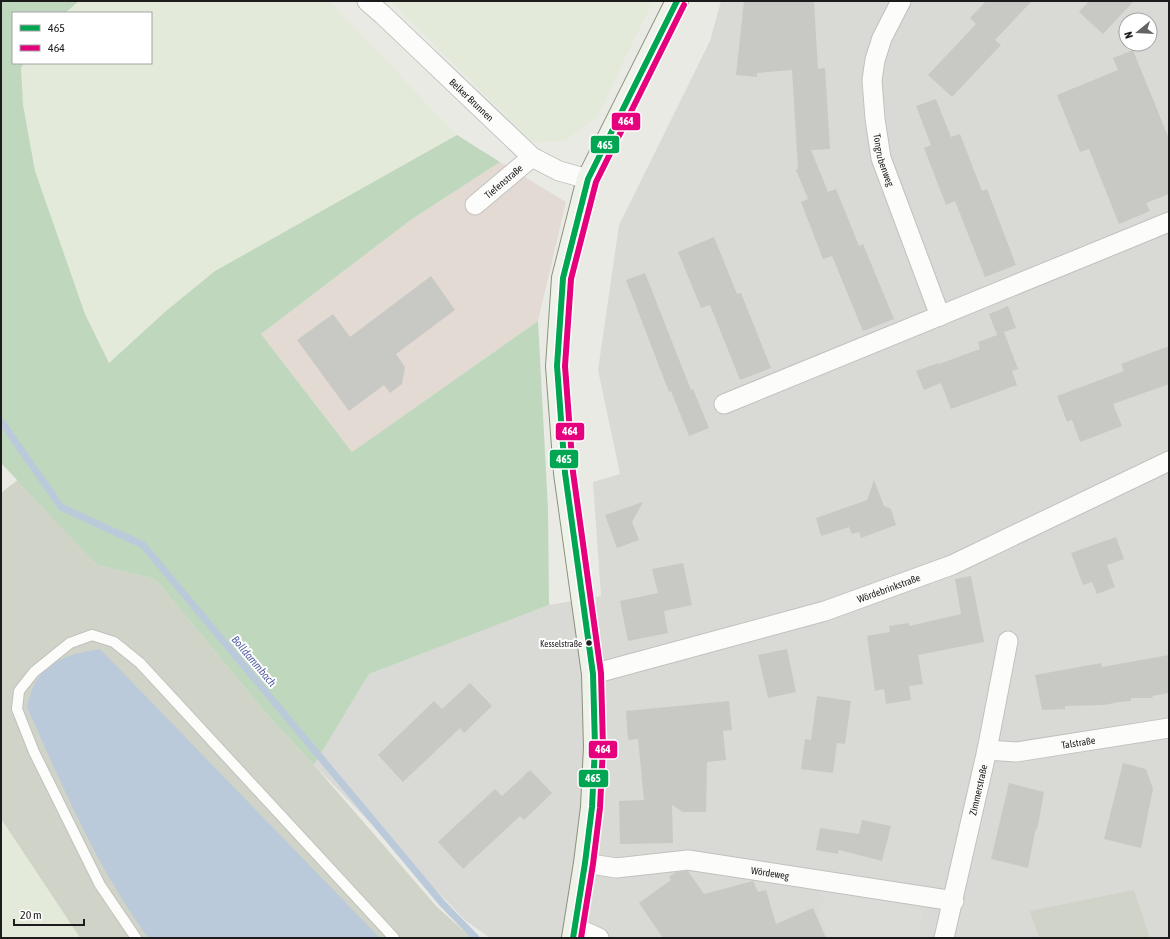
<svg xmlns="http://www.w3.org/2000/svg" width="1170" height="939" font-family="'Asap Condensed',sans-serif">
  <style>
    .residential { fill: #d9d9d6; fill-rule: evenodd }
    .commercial { fill: #e3dad3 }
    .construction { fill: #d0d3c7 }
    .farmland { fill: #e4ead9 }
    .forest { fill: #bfd7bd }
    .parking { fill: #dbdbd8 }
    .water { fill: #bbcada }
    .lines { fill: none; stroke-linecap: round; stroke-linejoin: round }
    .stream { stroke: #bbcada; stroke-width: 7 }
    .building { fill: #c8c8c5 }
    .lane-casing { stroke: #c1c1bf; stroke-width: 12 }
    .street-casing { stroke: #c1c1bf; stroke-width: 21 }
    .secondary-casing { stroke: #8b927f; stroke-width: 24 }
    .lane { stroke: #fcfcfb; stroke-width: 10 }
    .street { stroke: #fcfcfb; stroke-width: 19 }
    .secondary { stroke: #eef2e9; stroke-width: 22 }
    .bus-1-casing { stroke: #fff; stroke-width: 9 }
    .bus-2-casing { stroke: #fff; stroke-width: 9 }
    .bus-1 { stroke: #00a651; stroke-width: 6 }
    .bus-2 { stroke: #e5007d; stroke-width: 6 }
    .bus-dot { fill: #1c1c1c; stroke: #fff; stroke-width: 1.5 }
    .labels { text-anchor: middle; stroke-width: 4; stroke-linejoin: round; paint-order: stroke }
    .bus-label { font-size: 9px; fill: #1c1c1c; stroke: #fff; text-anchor: end }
    .street-label { font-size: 10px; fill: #1c1c1c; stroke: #fff }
    .water-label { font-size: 11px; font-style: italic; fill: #525fa2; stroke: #fff }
    .line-badge { stroke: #fff; stroke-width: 1.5 }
    .badge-label { font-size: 11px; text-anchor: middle; font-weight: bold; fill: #fff }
  </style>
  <rect width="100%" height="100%" fill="#eaeae5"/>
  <!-- residential -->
  <path class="residential" d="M 721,1 L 1169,1 L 1169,938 L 490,938 L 466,921 L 314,765 L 369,674 L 549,605 L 601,596 L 593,482 L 620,474 L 598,370 L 619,225 L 710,41 ZM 1126,20 L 1150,20 L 1150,44 L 1126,44 Z"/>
  <!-- commercial -->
  <path class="commercial" d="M 500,162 L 566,202 L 538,321 L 352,452 L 261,334 L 412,219 Z"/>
  <!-- construction -->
  <path class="construction" d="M 19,479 L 97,565 L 155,579 L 271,719 L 314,765 L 437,907 L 472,938 L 80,938 L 1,819 L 1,493 Z
    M 1134,890 L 1150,938 L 1039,938 L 1030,911 Z"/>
  <!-- farmland -->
  <path class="farmland" d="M 79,1 L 329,1 L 457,135 L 215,271 L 166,311 L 109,363 L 85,314 L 35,171 L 23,105 L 21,68 L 24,63 L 151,63 L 151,13 L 65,13 Z
    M 390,1 L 653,1 L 597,117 L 564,141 L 533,142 Z
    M 1,819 L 80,938 L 1,938 Z"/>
  <!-- forest -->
  <path class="forest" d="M 1,1 L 79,1 L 65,13 L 13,13 L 13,63 L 24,63 L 21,68 L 23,105 L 35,171 L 85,314 L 109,363 L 166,311 L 215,271 L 457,135 L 500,162 L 412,219 L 261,334 L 352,452 L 538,321 L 548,509 L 549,605 L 369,674 L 314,765 L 271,719 L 155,579 L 97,565 L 1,463 Z"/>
  <!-- parking -->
  <path class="parking" d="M 817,886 L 921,901 L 919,908 L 923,915 L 918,938 L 828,938 L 818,912 L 824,901 Z"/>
  <!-- water -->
  <path class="water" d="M 100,649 L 380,938 L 148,938 C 97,867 62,786 27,707 C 29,700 31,690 35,683 C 51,658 72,654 100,649 Z"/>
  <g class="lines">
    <!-- stream -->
    <path class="stream" d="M 1,421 L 61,507 L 143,545 L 442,903 L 476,938"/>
  </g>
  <!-- building -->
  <path class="building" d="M 744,1 L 814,1 L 818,69 L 825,68 L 830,149 L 811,150 L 828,192 L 836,189 L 859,246 L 863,244 L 894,319 L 863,331 L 832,256 L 823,259 L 801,202 L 808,199 L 796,170 L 798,169 L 792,70 L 757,73 L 757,77 L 736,75 Z
    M 986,1 L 1032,1 L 995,40 L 1001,45 L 952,97 L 928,75 L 976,24 L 970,18 Z
    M 1089,1 L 1134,1 L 1103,34 L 1079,12 Z
    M 1133,50 L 1169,139 L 1169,194 L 1146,203 L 1150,211 L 1119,224 L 1089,149 L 1080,152 L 1057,95 L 1118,70 L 1113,58 Z
    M 936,99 L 951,137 L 960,134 L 982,191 L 987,189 L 1016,265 L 985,277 L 955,201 L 946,205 L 924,148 L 931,145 L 916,106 Z
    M 714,237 L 737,294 L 741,293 L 771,368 L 740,380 L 710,305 L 701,308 L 678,252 Z
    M 645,273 L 691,390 L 693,389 L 709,428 L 689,436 L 671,391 L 669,392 L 626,280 Z
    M 431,276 L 455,310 L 396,354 L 405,367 L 402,384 L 390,393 L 384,385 L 349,411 L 297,340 L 333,314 L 350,337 Z
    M 1008,306 L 1016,328 L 1004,332 L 1018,369 L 1012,371 L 1017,385 L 951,409 L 941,383 L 924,390 L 916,371 L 938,363 L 939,364 L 980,349 L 978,342 L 997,335 L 989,314 Z
    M 1169,346 L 1169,384 L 1113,404 L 1122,426 L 1080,442 L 1072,420 L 1067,422 L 1057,396 L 1124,371 L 1121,364 Z
    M 874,480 L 884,506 L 891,509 L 896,525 L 861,538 L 859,532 L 852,534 L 849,527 L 821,536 L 816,518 L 867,500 Z
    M 643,502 L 632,522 L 639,540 L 617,548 L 605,515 Z
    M 1116,537 L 1124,559 L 1107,565 L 1115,587 L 1097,594 L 1092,582 L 1083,585 L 1071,553 Z
    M 683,563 L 692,605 L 664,611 L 668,633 L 628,641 L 620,601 L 658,593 L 652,569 Z
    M 971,576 L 984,642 L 918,655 L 923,684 L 909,686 L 911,700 L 886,704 L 884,689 L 875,691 L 867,636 L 890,632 L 889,626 L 909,623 L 909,626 L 961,614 L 955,579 Z
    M 787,649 L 796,692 L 768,698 L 758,655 Z
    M 1169,655 L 1169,693 L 1152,696 L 1153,698 L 1131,698 L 1131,701 L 1119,702 L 1104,705 L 1065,706 L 1065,709 L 1042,710 L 1035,675 L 1101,663 L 1102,667 Z
    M 470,683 L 492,706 L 464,733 L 460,728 L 403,782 L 378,755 L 434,701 L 442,709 Z
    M 817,696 L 851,701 L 845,744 L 837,743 L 833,773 L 801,769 L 805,739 L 811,740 Z
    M 729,701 L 732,730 L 723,731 L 726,760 L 707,762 L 706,812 L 683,812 L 672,805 L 673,843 L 620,844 L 619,801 L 644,800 L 638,739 L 628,740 L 626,711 Z
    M 1123,763 L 1146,769 L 1153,789 L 1141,848 L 1104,839 Z
    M 530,770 L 552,793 L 524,820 L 520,816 L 463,869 L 438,842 L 495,789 L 502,796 Z
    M 1009,783 L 1044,792 L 1038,826 L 1035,832 L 1028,868 L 991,859 Z
    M 862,820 L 891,826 L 882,861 L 839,850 L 838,854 L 816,850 L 820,828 L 859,834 Z
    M 688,871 L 704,894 L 753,881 L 758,892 L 766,890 L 776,924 L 813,908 L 826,938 L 663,938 L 639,903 L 671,880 L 669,877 L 676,872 Z"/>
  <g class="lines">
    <defs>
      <path id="lane" d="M 136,938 L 100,885 L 34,752 L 17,709 L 19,691 L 34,672 L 70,643 L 92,635 L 114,642 L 140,663 L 394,938"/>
      <g id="street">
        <path id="s1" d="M 367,1 L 383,15 L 532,157 L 559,171 L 588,179"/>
        <path id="s2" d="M 901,1 L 882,38 L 875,60 L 872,80 L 875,119 L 881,158 L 940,316"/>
        <path id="s3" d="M 475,205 L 532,157"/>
        <path d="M 724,404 L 1169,222"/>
        <path id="s4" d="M 593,674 L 825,611 L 952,565 L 1169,461"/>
        <path id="s5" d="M 987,750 L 1016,752 L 1169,728"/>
        <path id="s6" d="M 585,863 L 616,868 L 688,860 L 954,901"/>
        <path d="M 575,927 L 599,938"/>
        <path id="s7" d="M 944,938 L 987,750 L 1008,641"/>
      </g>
      <path id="secondary" d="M 573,938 L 585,863 L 592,807 L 595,747 L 593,674 L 565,473 L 557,366 L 563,278 L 588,179 L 677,1"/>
    </defs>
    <!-- lane casing -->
    <use href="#lane" class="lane-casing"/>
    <!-- street casing -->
    <use href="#street" class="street-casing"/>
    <!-- secondary casing -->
    <use href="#secondary" class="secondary-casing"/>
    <!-- lane -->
    <use href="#lane" class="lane"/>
    <!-- street -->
    <use href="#street" class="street"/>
    <!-- secondary -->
    <use href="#secondary" class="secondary"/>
    <defs>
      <path id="bus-1" d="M 573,938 L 585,863 L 592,807 L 595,747 L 593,674 L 565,473 L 557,366 L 563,278 L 588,179 L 677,1"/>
      <path id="bus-2" d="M 581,938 L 593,864 L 600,808 L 603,747 L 601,673 L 573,472 L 565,366 L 571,279 L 596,182 L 684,5"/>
    </defs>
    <!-- bus-1 casing -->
    <use href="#bus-1" class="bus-1-casing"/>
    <!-- bus-2 casing -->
    <use href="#bus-2" class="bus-2-casing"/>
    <!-- bus-1 -->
    <use href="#bus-1" class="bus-1"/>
    <!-- bus-2 -->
    <use href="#bus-2" class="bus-2"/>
  </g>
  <!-- markers -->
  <circle class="bus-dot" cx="589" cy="643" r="3.5"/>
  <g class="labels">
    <!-- bus labels -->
    <g class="bus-label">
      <text x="582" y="647">Kesselstraße</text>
    </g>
    <!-- street labels -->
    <g class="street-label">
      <text dy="4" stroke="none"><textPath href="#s1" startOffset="144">Belker Brunnen</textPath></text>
      <text dy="4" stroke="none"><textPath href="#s2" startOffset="166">Tongrubenweg</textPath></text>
      <text dy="4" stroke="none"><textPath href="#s3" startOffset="37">Tiefenstraße</textPath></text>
      <text dy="4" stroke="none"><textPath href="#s4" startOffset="308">Wördebrinkstraße</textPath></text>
      <text dy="4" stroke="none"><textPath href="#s5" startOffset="92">Talstraße</textPath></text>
      <text dy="4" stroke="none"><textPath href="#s7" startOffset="152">Zimmerstraße</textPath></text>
      <text dy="4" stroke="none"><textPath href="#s6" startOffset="187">Wördeweg</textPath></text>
    </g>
    <!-- water labels -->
    <g class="water-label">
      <text transform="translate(254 661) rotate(50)" y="4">Bolldammbach</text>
    </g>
  </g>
  <g class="line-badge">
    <rect x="611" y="112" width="30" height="19" rx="4" fill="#e5007d"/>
    <rect x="590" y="135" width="30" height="19" rx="4" fill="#00a651"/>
    <rect x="555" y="422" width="30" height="19" rx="4" fill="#e5007d"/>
    <rect x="549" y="449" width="30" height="20" rx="4" fill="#00a651"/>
    <rect x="588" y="740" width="30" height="19" rx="4" fill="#e5007d"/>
    <rect x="578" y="769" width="31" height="19" rx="4" fill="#00a651"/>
  </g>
  <g class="badge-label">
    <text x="626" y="125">464</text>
    <text x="605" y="149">465</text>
    <text x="570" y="435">464</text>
    <text x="564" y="463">465</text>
    <text x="603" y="753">464</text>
    <text x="593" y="782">465</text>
  </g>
  <!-- border -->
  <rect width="1170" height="939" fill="none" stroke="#1c1c1c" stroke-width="4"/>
  <!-- legend -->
  <rect x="12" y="12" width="140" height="52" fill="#ffffff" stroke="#a4a4a4"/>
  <rect x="20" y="25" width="20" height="6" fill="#00a651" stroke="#a4a4a4"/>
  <text x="48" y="32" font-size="12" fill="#1c1c1c">465</text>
  <rect x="20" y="45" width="20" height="6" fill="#e5007d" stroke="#a4a4a4"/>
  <text x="48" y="52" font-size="12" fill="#1c1c1c">464</text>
  <!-- north arrow -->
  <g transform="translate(1138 32) rotate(252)"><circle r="19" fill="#ffffff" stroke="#a4a4a4"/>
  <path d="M0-3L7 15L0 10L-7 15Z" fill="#646462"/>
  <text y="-6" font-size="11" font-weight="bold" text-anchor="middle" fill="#1c1c1c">N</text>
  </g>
  <!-- scale -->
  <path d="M14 919v6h70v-6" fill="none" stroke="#1c1c1c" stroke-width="2"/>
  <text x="20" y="919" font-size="12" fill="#1c1c1c" stroke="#ffffff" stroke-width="3" paint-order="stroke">20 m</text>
</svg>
